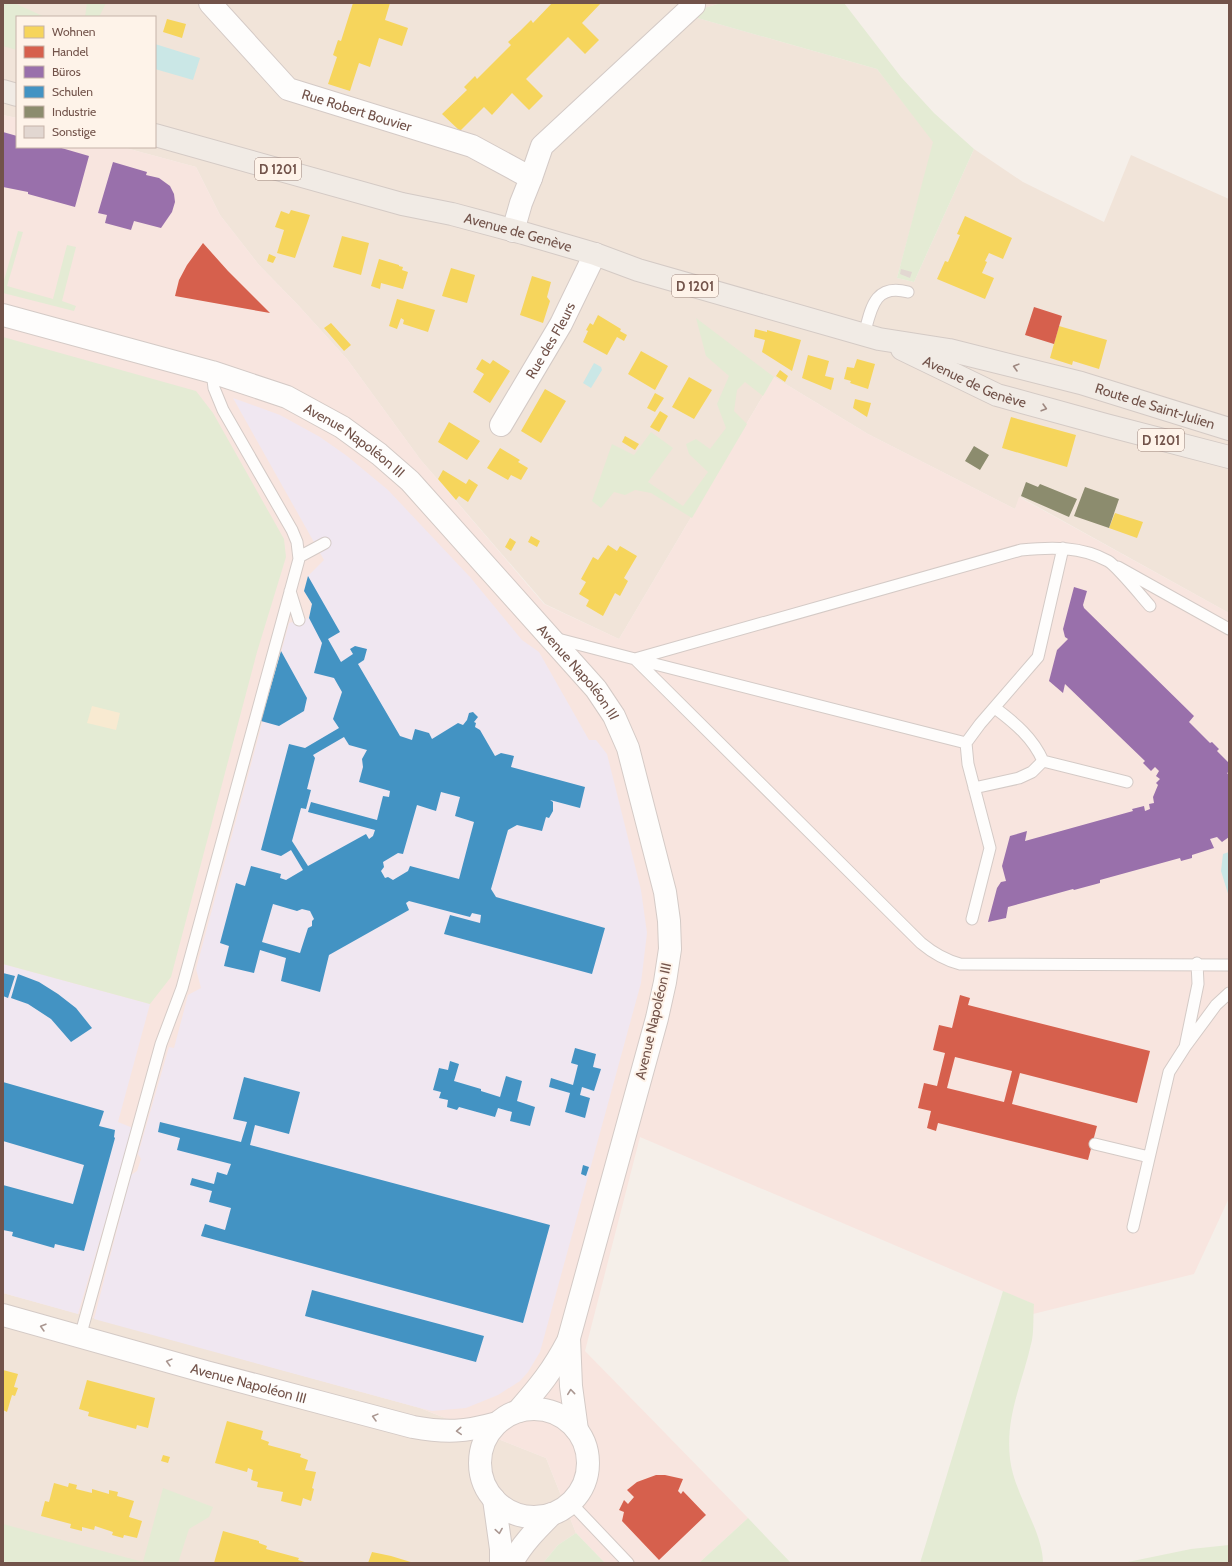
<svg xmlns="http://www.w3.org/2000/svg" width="1232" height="1566" font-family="Cabin,sans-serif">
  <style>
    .residential { fill: #f1e4d9 }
    .commercial { fill: #f8e5df }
    .education { fill: #f0e7f1 }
    .green { fill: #e4ebd4 }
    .sand { fill: #f8ead1 }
    .water { fill: #cae7e6 }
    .homes { fill: #f6d55c }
    .shops { fill: #d6604d; fill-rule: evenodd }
    .offices { fill: #9970ab }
    .schools { fill: #4393c3; fill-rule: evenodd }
    .industry { fill: #8c8c6e }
    .building { fill: #e2d7d1 }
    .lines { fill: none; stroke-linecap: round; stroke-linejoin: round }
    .service-casing { stroke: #d4cac6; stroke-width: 13 }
    .minor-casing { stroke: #d4cac6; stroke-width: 24 }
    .primary-casing { stroke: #d4cac5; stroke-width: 24 }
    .service { stroke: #fefdfc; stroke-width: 11 }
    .minor { stroke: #fefdfc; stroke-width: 22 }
    .primary { stroke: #f1ebe5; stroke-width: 22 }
    .oneway { stroke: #9e8880 }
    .oneway2 { stroke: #aa9791 }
    .labels { text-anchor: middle; stroke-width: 4; stroke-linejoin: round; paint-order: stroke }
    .shield { fill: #fef3e9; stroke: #9c837a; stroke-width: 1 }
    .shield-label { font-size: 13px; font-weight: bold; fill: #72534a }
    .street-label { font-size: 14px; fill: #72534a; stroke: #fef3e9 }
  </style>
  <rect width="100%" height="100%" fill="#f5efe9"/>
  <!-- residential -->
  <path class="residential" d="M 3,3 L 721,3 L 704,8 L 694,17 L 877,69 L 934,142 L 897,278 L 914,282 L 974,149 L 1023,182 L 1104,222 L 1131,155 L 1229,199 L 1229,613 L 1020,497 L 1015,509 L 868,434 L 774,377 L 619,639 L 545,604 L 420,459 L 347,359 L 298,305 L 259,265 L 220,215 L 196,167 L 122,147 L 155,147 L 155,17 L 17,17 L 17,118 L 3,115 Z
    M 3,1293 L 420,1408 L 546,1458 L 576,1533 L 558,1545 L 543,1563 L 3,1563 Z"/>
  <!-- commercial -->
  <path class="commercial" d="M 3,115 L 17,118 L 17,147 L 122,147 L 196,167 L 220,215 L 259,265 L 298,305 L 347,359 L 420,459 L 544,604 L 619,639 L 774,377 L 868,434 L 1015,509 L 1019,497 L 1229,613 L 1229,1198 L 1194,1274 L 1033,1314 L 1033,1304 L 640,1137 L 585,1351 L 748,1518 L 699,1563 L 605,1563 L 576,1533 L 546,1458 L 420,1408 L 3,1293 Z"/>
  <!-- education -->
  <path class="education" d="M 233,398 L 280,415 L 320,437 L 347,456 L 388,490 L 470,577 L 522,640 L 539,652 L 589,740 L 596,740 L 607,754 L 641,890 L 647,933 L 641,983 L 540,1352 L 528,1372 L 520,1381 L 498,1395 L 466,1408 L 432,1411 L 420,1408 L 94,1319 L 131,1175 L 137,1171 L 141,1159 L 138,1154 L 169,1047 L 174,1048 L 188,995 L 201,988 L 196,969 L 289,623 L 309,618 L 312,604 L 304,591 L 308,576 L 324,560 Z
    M 3,964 L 150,1004 L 118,1122 L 133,1128 L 78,1314 L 3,1293 Z"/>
  <!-- green -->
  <path class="green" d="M 3,3 L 14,3 L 45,17 L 17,17 L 17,50 L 3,46 Z
    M 87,3 L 106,3 L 99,17 L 85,17 Z
    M 721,3 L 844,3 L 901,77 L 934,113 L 974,149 L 914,282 L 897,278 L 933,142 L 877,69 L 694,17 L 704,8 Z
    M 18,231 L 23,232 L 7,286 L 53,299 L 67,245 L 76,247 L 62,301 L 76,306 L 74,311 L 3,293 L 3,284 Z
    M 696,318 L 774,377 L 763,396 L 745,382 L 737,390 L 734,411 L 747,424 L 692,518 L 651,493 L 635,490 L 625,495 L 614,492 L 601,508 L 592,501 L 612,444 L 634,455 L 651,432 L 673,448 L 648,482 L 683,506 L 708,472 L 689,454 L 686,444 L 696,439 L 710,449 L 726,428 L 717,404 L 729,376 L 706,356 Z
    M 3,337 L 196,391 L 213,413 L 284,539 L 286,557 L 257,652 L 171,977 L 150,1004 L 3,964 Z
    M 1003,1291 L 1034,1304 C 1033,1316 1034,1329 1032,1340 C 1023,1382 1005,1415 1010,1459 C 1014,1494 1043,1531 1043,1563 L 920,1563 Z
    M 163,1488 L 213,1507 L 209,1517 L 189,1529 L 178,1563 L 3,1563 L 3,1524 L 143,1562 Z
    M 748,1518 L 791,1563 L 699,1563 Z
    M 576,1533 L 605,1563 L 543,1563 L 558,1545 Z
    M 1229,1545 L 1229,1563 L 1123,1563 L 1191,1549 Z"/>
  <!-- sand -->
  <path class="sand" d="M 92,706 L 120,713 L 116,730 L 87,723 Z"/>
  <!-- water -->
  <path class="water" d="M 155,44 L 200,58 L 193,80 L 155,69 Z
    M 594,363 L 601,367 L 602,370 L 591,388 L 583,383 Z
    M 1229,852 L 1229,897 L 1221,871 L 1223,854 Z"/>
  <!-- homes -->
  <path class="homes" d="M 353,3 L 390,3 L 385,20 L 408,28 L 402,46 L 379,38 L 370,67 L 359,63 L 350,91 L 328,84 L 337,57 L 333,55 L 338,40 L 341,41 Z
    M 552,3 L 601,3 L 582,23 L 599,40 L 585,54 L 568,37 L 526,79 L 543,96 L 529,110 L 512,93 L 492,115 L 484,107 L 460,131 L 442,114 L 467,90 L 464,87 L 475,76 L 477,79 L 511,45 L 508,42 L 520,31 L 531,20 L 533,23 Z
    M 167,19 L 186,24 L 182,38 L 163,32 Z
    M 291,210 L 310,215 L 295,258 L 277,253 L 284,230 L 275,227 L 281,211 L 289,214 Z
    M 965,216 L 1012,238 L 1003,259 L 989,253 L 985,261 L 987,262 L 982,273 L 994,278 L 985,299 L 937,279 L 945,261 L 948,262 L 960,235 L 957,234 Z
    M 342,236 L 369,243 L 361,275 L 333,267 Z
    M 269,254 L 276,257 L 273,263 L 267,261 Z
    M 379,259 L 399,265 L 399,266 L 403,267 L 402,270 L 408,272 L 403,289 L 381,283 L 380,289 L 371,286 Z
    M 451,268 L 475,275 L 467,303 L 442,296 Z
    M 532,276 L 551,282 L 547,297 L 550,301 L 543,323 L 520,315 Z
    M 397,299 L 435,310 L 428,332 L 403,324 L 404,320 L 401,318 L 397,329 L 389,326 Z
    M 598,315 L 621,329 L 620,331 L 627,335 L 624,341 L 617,337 L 607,355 L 583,342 L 588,331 L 586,330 L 590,323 L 593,325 Z
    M 331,323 L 351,345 L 344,351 L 324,328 Z
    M 1059,326 L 1107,340 L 1099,369 L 1073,361 L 1072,365 L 1050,358 Z
    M 755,329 L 767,332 L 767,330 L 801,340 L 792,371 L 762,352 L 765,340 L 754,337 Z
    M 641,351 L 668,366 L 655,390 L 628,374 Z
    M 808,355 L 829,361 L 825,376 L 834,378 L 831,390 L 802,378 Z
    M 482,359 L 490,364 L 493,360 L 510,371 L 490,403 L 473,392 L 484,374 L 476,369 Z
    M 857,359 L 875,364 L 868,389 L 850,383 L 851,381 L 844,379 L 847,367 L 854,368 Z
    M 780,370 L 788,376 L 785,382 L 776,376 Z
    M 689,377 L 712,390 L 694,419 L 672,407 Z
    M 545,389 L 566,401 L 541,443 L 521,431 Z
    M 655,393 L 664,398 L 655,412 L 647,408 Z
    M 855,399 L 871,403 L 867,417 L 853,408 Z
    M 660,411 L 668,416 L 659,432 L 650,427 Z
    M 1011,417 L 1076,435 L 1067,467 L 1002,448 Z
    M 449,422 L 480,441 L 467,460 L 438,442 Z
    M 625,436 L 639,444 L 635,450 L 622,442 Z
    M 500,448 L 520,460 L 518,462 L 528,468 L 521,480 L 511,475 L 508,480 L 487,468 Z
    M 443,470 L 466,484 L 469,479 L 478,485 L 468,502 L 459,496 L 456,500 L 438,479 Z
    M 1115,513 L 1143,522 L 1137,538 L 1109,528 Z
    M 531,536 L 540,541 L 537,547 L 528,542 Z
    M 510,538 L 516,542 L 511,551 L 505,547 Z
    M 608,545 L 617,551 L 620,546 L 637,556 L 624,578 L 628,581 L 620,596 L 615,593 L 603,616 L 586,606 L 589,600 L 579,594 L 586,582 L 581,579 L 593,557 L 598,560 Z
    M 3,1370 L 18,1374 L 14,1387 L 18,1388 L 15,1396 L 12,1395 L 7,1412 L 3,1410 Z
    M 87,1380 L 155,1398 L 148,1428 L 137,1425 L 136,1429 L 88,1416 L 89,1412 L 79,1409 Z
    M 227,1421 L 263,1431 L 261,1439 L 269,1442 L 268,1445 L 301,1454 L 300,1457 L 308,1460 L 305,1470 L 316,1472 L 312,1488 L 314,1489 L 311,1501 L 303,1498 L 301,1506 L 281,1501 L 283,1492 L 257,1487 L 258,1482 L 251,1480 L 253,1470 L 248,1468 L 247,1472 L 215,1463 Z
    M 163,1455 L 170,1457 L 168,1463 L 161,1461 Z
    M 54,1483 L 68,1487 L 69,1483 L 77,1485 L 76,1489 L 92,1493 L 92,1489 L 109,1494 L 109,1490 L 118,1492 L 117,1496 L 134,1501 L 129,1517 L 142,1521 L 137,1538 L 124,1535 L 123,1538 L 112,1535 L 113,1532 L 95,1526 L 94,1530 L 82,1527 L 82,1531 L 70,1528 L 71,1524 L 41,1516 L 45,1501 L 49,1502 Z
    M 223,1531 L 259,1541 L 259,1543 L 267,1546 L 266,1549 L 299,1558 L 298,1560 L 308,1563 L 214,1563 Z
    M 372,1552 L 391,1556 L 414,1563 L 368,1563 Z"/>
  <!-- shops -->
  <path class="shops" d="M 203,243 L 228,271 L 270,313 L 175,296 L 179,280 L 187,265 Z
    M 1034,307 L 1062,316 L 1054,344 L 1025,335 Z
    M 960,995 L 970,998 L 968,1005 L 1150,1051 L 1137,1103 L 1020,1073 L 1012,1104 L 1097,1126 L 1088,1160 L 938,1123 L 936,1131 L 927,1128 L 931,1111 L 918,1108 L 924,1083 L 937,1086 L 945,1053 L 933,1050 L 939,1025 L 952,1028 ZM 955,1057 L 1012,1071 L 1004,1102 L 947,1088 Z
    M 656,1475 L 665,1475 L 683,1479 L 678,1491 L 681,1494 L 683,1491 L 706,1515 L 659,1560 L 622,1521 L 624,1512 L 619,1510 L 624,1500 L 628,1504 L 634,1497 L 627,1490 L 637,1482 Z"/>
  <!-- offices -->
  <path class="offices" d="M 3,132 L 17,136 L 17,147 L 58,147 L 89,156 L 75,207 L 28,194 L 28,192 L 3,187 Z
    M 113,162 L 147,172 L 146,175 L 159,178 L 170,186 L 174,194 L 175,202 L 172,212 L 161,228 L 134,221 L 131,230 L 105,223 L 107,215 L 98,213 Z
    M 1074,587 L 1087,591 L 1083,605 L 1084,608 L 1194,716 L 1189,722 L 1210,743 L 1212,742 L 1219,749 L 1217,751 L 1229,763 L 1229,772 L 1227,773 L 1229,775 L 1229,837 L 1222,842 L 1217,837 L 1210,839 L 1214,848 L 1192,855 L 1192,858 L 1181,861 L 1180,858 L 1100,880 L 1100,883 L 1074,890 L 1073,889 L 1008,907 L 1006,918 L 988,922 L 997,888 L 1001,882 L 1006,881 L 1002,866 L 1010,836 L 1027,831 L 1025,841 L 1133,811 L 1132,809 L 1144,806 L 1145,811 L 1150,809 L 1149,804 L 1154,803 L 1153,797 L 1158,785 L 1156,783 L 1160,779 L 1156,776 L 1159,771 L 1155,767 L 1151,771 L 1143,763 L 1145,761 L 1065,684 L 1063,693 L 1049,681 L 1057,650 L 1068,639 L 1065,637 L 1063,629 Z"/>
  <!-- schools -->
  <path class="schools" d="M 308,576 L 340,632 L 328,639 L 341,662 L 353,654 L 350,649 L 355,646 L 367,649 L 364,660 L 358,664 L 400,736 L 412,740 L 415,729 L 429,733 L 432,739 L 458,723 L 463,725 L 467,720 L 469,713 L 473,712 L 478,717 L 474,722 L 476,723 L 475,727 L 480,730 L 495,756 L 501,753 L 514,756 L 511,767 L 585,787 L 580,808 L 550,800 L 553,802 L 553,811 L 549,818 L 546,817 L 542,831 L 517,825 L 508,830 L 491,889 L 496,897 L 605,928 L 592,974 L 444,934 L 450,915 L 480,923 L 481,915 L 472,913 L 470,917 L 409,901 L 406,903 L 409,910 L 329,955 L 320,992 L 281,981 L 286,958 L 260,950 L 254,973 L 224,966 L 229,946 L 220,943 L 236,883 L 245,886 L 251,866 L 281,874 L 280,878 L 286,880 L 303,870 L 291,850 L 281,856 L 261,850 L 289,744 L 305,748 L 339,728 L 333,719 L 342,692 L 334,678 L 314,673 L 322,643 L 309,618 L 312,604 L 304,591 ZM 344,737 L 349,745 L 367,750 L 362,759 L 363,767 L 359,782 L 390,791 L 389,797 L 383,796 L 377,820 L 311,802 L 308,812 L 375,830 L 373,836 L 369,839 L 366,834 L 308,866 L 292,841 L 301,808 L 306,809 L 311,790 L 307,789 L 315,758 L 313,755 ZM 441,792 L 460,797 L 455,816 L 474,822 L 459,879 L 410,866 L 408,871 L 393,880 L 388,877 L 385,878 L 381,871 L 384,867 L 383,862 L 398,853 L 403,854 L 417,805 L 436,811 ZM 273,904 L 297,911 L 302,909 L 310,911 L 314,919 L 312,921 L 312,926 L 308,928 L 300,953 L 262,942 Z
    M 281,651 L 307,698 L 304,711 L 279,726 L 261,721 Z
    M 3,973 L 15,976 L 8,998 L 3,996 Z
    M 18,974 L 39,982 L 58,994 L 76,1008 L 92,1028 L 71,1042 L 51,1019 L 28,1004 L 11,998 Z
    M 575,1048 L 596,1054 L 593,1067 L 601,1069 L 594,1091 L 582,1087 L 580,1095 L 590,1098 L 585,1118 L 565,1112 L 570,1093 L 549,1087 L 551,1078 L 573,1085 L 578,1065 L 571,1063 Z
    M 450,1061 L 459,1064 L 454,1081 L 481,1089 L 481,1091 L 500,1097 L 506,1076 L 522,1081 L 517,1101 L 535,1107 L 530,1126 L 510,1121 L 512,1112 L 498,1108 L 495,1117 L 459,1107 L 457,1110 L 447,1107 L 448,1100 L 439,1098 L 441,1092 L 433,1090 L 439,1068 L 448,1070 Z
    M 244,1077 L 300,1092 L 289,1134 L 255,1125 L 250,1145 L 550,1225 L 523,1323 L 201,1236 L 205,1224 L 225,1230 L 231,1208 L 209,1202 L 212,1191 L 190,1185 L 192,1178 L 214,1184 L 217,1172 L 227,1175 L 231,1164 L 177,1150 L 180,1138 L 158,1132 L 160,1122 L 241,1142 L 247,1122 L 233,1119 Z
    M 3,1082 L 104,1111 L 99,1126 L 115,1130 L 114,1137 L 115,1138 L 84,1251 L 55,1244 L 54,1248 L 12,1236 L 13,1232 L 3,1230 L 3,1185 L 73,1204 L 84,1165 L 3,1141 Z
    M 583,1165 L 589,1167 L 586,1176 L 581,1174 Z
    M 312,1290 L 484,1336 L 476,1362 L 305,1316 Z"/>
  <!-- industry -->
  <path class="industry" d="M 974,446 L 989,455 L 980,470 L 965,461 Z
    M 1026,482 L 1038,487 L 1040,484 L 1077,499 L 1069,517 L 1021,496 Z
    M 1085,487 L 1119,499 L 1109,528 L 1074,516 Z"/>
  <!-- building -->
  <path class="building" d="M 901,269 L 912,272 L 910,278 L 900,274 Z"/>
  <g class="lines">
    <defs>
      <path id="service" d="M 864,335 C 871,309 874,283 908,292
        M 299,557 L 325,543
        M 1118,567 L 1229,629
        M 290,591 L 299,620
        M 554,638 L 635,659 L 1021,550 C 1051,547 1081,546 1108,561 C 1117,566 1142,597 1150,606
        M 635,659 L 921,943 C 933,953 945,960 960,964 L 1229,965
        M 635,659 L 966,743
        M 995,708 C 1015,723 1033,738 1043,761 L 1127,782
        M 974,788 L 1019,778 L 1032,772 L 1043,761
        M 972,919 L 990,848 L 968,764 L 966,743 L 980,724 L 1038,657 L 1063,548
        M 1197,963 L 1198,984 L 1185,1047 L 1216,1005 L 1229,993
        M 1095,1144 L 1149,1157
        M 1133,1227 L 1169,1072 L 1185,1047
        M 80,1337 L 161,1044 L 182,988 L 299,559 L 297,542 L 292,530 L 223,410 L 214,388 L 212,372
        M 571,1503 L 628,1563"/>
      <g id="minor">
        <path id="s1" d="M 210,3 L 288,89 L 472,146 L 531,178 L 521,203 L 513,231"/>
        <path d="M 531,178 L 542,146 L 694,5"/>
        <path id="s2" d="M 3,315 L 212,372 L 287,397 L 342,427 L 379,454 L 410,481 L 596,689 L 614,716 L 628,748 L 665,892 L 669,921 L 670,949 L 665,982 L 657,1018 L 569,1338 L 571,1386 L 577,1430"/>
        <path id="s3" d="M 501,425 L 561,324 L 595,254"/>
        <path id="s4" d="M 3,1315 L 206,1372 L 413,1427 C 446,1433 465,1432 497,1423"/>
        <circle cx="534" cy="1463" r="54"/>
        <path d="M 518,1411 C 539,1387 553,1370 568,1341"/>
        <path d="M 494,1499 L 501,1549 L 501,1563"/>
        <path d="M 512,1563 C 521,1545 537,1529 552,1514"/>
      </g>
      <g id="primary">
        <path d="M 3,91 L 17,95"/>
        <path id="s5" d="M 155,135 L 402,204 L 452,214 L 523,233 L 595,254 L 638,270 L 879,339 L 949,350 L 1081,383 L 1229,429"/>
        <path id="s6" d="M 902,349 L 997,395 L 1106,425 L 1229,457"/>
      </g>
    </defs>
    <!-- service casing -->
    <use href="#service" class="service-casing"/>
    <!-- minor casing -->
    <use href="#minor" class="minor-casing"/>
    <!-- primary casing -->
    <use href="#primary" class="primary-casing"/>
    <!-- service -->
    <use href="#service" class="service"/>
    <!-- minor -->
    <use href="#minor" class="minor"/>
    <!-- primary -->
    <use href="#primary" class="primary"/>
  </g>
  <!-- one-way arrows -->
  <defs><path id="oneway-chevron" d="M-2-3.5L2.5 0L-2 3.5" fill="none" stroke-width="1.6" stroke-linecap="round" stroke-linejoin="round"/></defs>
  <g class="oneway">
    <use href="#oneway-chevron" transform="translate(1016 367) rotate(-165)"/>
    <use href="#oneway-chevron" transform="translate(1044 408) rotate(16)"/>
  </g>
  <g class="oneway2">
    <use href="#oneway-chevron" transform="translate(43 1327) rotate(-164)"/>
    <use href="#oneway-chevron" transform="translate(169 1362) rotate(-165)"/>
    <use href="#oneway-chevron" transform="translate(571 1392) rotate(-96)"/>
    <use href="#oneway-chevron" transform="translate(375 1417) rotate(-165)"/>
    <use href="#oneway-chevron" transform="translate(459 1431) rotate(176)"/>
    <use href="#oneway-chevron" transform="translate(499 1531) rotate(81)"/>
  </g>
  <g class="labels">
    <!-- shield labels -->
    <g class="shield">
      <rect x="255" y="158" width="46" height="22" rx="3"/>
      <rect x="672" y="275" width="46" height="22" rx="3"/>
      <rect x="1138" y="429" width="46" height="22" rx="3"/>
    </g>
    <g class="shield-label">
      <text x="278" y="174">D 1201</text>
      <text x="695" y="291">D 1201</text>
      <text x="1161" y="445">D 1201</text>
    </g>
    <!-- street labels -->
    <g class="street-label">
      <text dy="5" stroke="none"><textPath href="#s1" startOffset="188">Rue Robert Bouvier</textPath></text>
      <text dy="5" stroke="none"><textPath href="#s5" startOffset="376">Avenue de Genève</textPath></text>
      <text dy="5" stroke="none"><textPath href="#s3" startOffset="98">Rue des Fleurs</textPath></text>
      <text dy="5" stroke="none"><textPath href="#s6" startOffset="80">Avenue de Genève</textPath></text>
      <text dy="5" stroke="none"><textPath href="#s5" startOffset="1037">Route de Saint-Julien</textPath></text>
      <text dy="5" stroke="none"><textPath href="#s2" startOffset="376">Avenue Napoléon III</textPath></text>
      <text dy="5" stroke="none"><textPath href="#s2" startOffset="700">Avenue Napoléon III</textPath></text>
      <text transform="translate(653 1021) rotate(-77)" y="5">Avenue Napoléon III</text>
      <text dy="5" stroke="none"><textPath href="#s4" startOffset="255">Avenue Napoléon III</textPath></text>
    </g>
  </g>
  <!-- border -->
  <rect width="1232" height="1566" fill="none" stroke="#72534a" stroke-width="8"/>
  <!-- legend -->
  <rect x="16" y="16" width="140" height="132" fill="#fef3e9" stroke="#c6b3a9"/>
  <rect x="24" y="26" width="20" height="12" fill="#f6d55c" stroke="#c6b3a9"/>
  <text x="52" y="36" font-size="12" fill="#72534a">Wohnen</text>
  <rect x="24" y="46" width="20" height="12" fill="#d6604d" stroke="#c6b3a9"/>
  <text x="52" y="56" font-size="12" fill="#72534a">Handel</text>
  <rect x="24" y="66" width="20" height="12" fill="#9970ab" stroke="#c6b3a9"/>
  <text x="52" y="76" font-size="12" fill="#72534a">Büros</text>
  <rect x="24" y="86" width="20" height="12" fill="#4393c3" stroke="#c6b3a9"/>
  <text x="52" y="96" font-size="12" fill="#72534a">Schulen</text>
  <rect x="24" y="106" width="20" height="12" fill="#8c8c6e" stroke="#c6b3a9"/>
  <text x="52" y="116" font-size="12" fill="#72534a">Industrie</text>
  <rect x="24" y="126" width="20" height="12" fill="#e2d7d1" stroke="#c6b3a9"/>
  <text x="52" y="136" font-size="12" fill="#72534a">Sonstige</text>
</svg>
